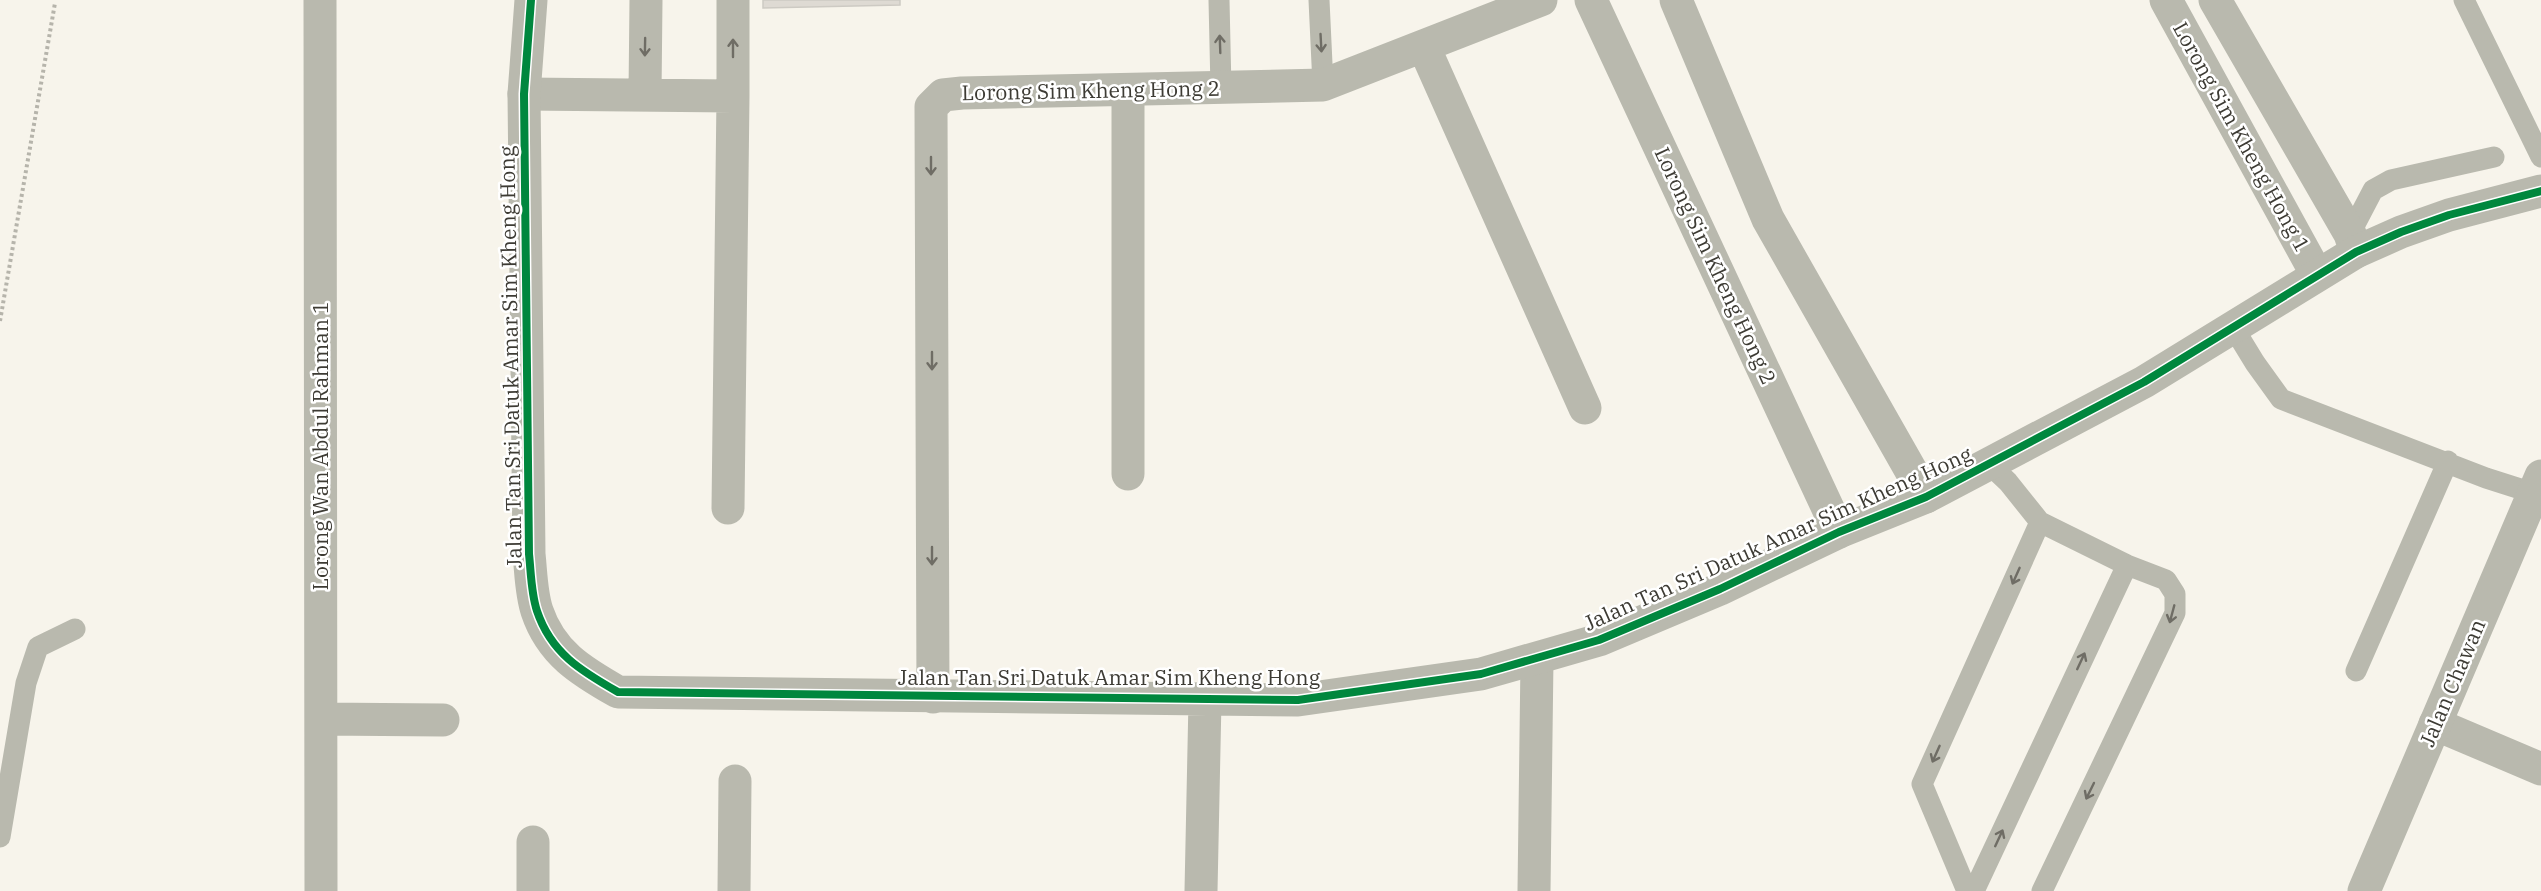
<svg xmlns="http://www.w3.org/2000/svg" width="2541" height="891" font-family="'IBM Plex Serif',serif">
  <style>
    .building { fill: #dedad3; stroke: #cdcac3; stroke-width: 1.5 }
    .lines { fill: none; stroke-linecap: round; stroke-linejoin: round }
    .path { stroke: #b6b4ab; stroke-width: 4; stroke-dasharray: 3 3; stroke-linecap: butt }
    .service { stroke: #b9b9ae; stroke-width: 21 }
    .minor { stroke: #b9b9ae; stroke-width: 33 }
    .tertiary { stroke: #b9b9ae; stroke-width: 33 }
    .cycleway-casing { stroke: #fff; stroke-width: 11 }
    .cycleway { stroke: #00873e; stroke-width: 8 }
    .oneway { stroke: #6f6d65 }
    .labels { text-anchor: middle; stroke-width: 5; stroke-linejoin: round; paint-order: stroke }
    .street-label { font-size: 21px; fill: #3d3b34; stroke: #fff }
  </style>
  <rect width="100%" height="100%" fill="#f7f4eb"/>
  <!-- building -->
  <path class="building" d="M 763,0 L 900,0 L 900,5 L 763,8 Z"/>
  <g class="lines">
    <!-- path -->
    <path class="path" d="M 0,321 L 55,3"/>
    <!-- service -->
    <path class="service" d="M 1219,0 L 1221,89
      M 1319,0 L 1323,85
      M 2464,0 L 2541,157
      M 2350,234 L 2373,190 L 2391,180 L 2494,157
      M 2233,327 L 2255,363 L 2281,399 L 2486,478 L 2533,493
      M 1990,465 L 2008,482 L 2040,522 L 2127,565 L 2166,580 L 2175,594 L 2175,613 L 2042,891
      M 2356,671 L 2448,461
      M 0,837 L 26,683 L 38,647 L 75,629
      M 1967,891 L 1922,784 L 2040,522
      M 1974,891 L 2127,565"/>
    <!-- minor -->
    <path class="minor" d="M 320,0 L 321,891
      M 1591,0 L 1839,532
      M 1676,0 L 1768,219 L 1926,497
      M 2166,0 L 2317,275
      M 2215,0 L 2350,234 L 2356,252
      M 1424,47 L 1585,408
      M 1128,91 L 1128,474
      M 524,94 L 733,96 L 728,508
      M 645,94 L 646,0
      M 733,96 L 733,0
      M 933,697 L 931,107 L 943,95 L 962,93 L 1323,85 L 1541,0
      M 322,719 L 443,720
      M 2435,724 L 2541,769
      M 533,891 L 533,842
      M 734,891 L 735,781
      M 1534,891 L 1537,659"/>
    <!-- tertiary -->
    <path class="tertiary" d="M 531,0 L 524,94 L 529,554 C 531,572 531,593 537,611 C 551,653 581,671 618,692 L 1298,700 L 1481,674 L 1599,640 L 1720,589 L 1839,532 L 1926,497 L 2144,382 L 2356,252 L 2401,232 L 2449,215 L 2541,191
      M 1201,891 L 1205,700
      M 2364,891 L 2541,476"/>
    <defs>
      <path id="cycleway" d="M 531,0 L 524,94 L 529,554 C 531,572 531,593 537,611 C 551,653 581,671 618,692 L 1298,700 L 1481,674 L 1599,640 L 1720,589 L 1839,532 L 1926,497 L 2144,382 L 2356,252 L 2401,232 L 2449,215 L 2541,191"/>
    </defs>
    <!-- cycleway casing -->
    <use href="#cycleway" class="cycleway-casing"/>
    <!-- cycleway -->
    <use href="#cycleway" class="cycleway"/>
  </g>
  <!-- one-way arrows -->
  <defs><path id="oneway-shaft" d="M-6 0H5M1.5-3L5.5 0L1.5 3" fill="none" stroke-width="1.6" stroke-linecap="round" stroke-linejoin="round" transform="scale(1.5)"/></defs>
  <g class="oneway">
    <use href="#oneway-shaft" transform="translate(1321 43) rotate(87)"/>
    <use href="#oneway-shaft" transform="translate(1220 44) rotate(-92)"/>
    <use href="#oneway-shaft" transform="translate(645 47) rotate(91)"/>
    <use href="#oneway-shaft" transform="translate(733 48) rotate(-90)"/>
    <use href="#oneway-shaft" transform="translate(931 166) rotate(90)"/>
    <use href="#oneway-shaft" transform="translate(932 361) rotate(90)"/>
    <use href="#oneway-shaft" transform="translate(932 556) rotate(90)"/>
    <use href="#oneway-shaft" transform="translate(2016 576) rotate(114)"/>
    <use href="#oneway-shaft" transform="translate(2172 614) rotate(105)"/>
    <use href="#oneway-shaft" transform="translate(2081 661) rotate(-65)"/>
    <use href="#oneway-shaft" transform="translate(1936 754) rotate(114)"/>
    <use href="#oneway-shaft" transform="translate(2090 791) rotate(116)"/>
    <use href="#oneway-shaft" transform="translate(1999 838) rotate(-65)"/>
  </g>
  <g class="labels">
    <!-- street labels -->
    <g class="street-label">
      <text transform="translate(1091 91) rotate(-1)" y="7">Lorong Sim Kheng Hong 2</text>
      <text transform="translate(2241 137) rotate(61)" y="7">Lorong Sim Kheng Hong 1</text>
      <text transform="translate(1715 266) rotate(65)" y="7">Lorong Sim Kheng Hong 2</text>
      <text transform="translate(511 357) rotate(-91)" y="7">Jalan Tan Sri Datuk Amar Sim Kheng Hong</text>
      <text transform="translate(321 446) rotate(-90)" y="7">Lorong Wan Abdul Rahman 1</text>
      <text transform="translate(1778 539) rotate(-24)" y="7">Jalan Tan Sri Datuk Amar Sim Kheng Hong</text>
      <text x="1109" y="685">Jalan Tan Sri Datuk Amar Sim Kheng Hong</text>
      <text transform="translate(2453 683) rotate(-67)" y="7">Jalan Chawan</text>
    </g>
  </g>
</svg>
